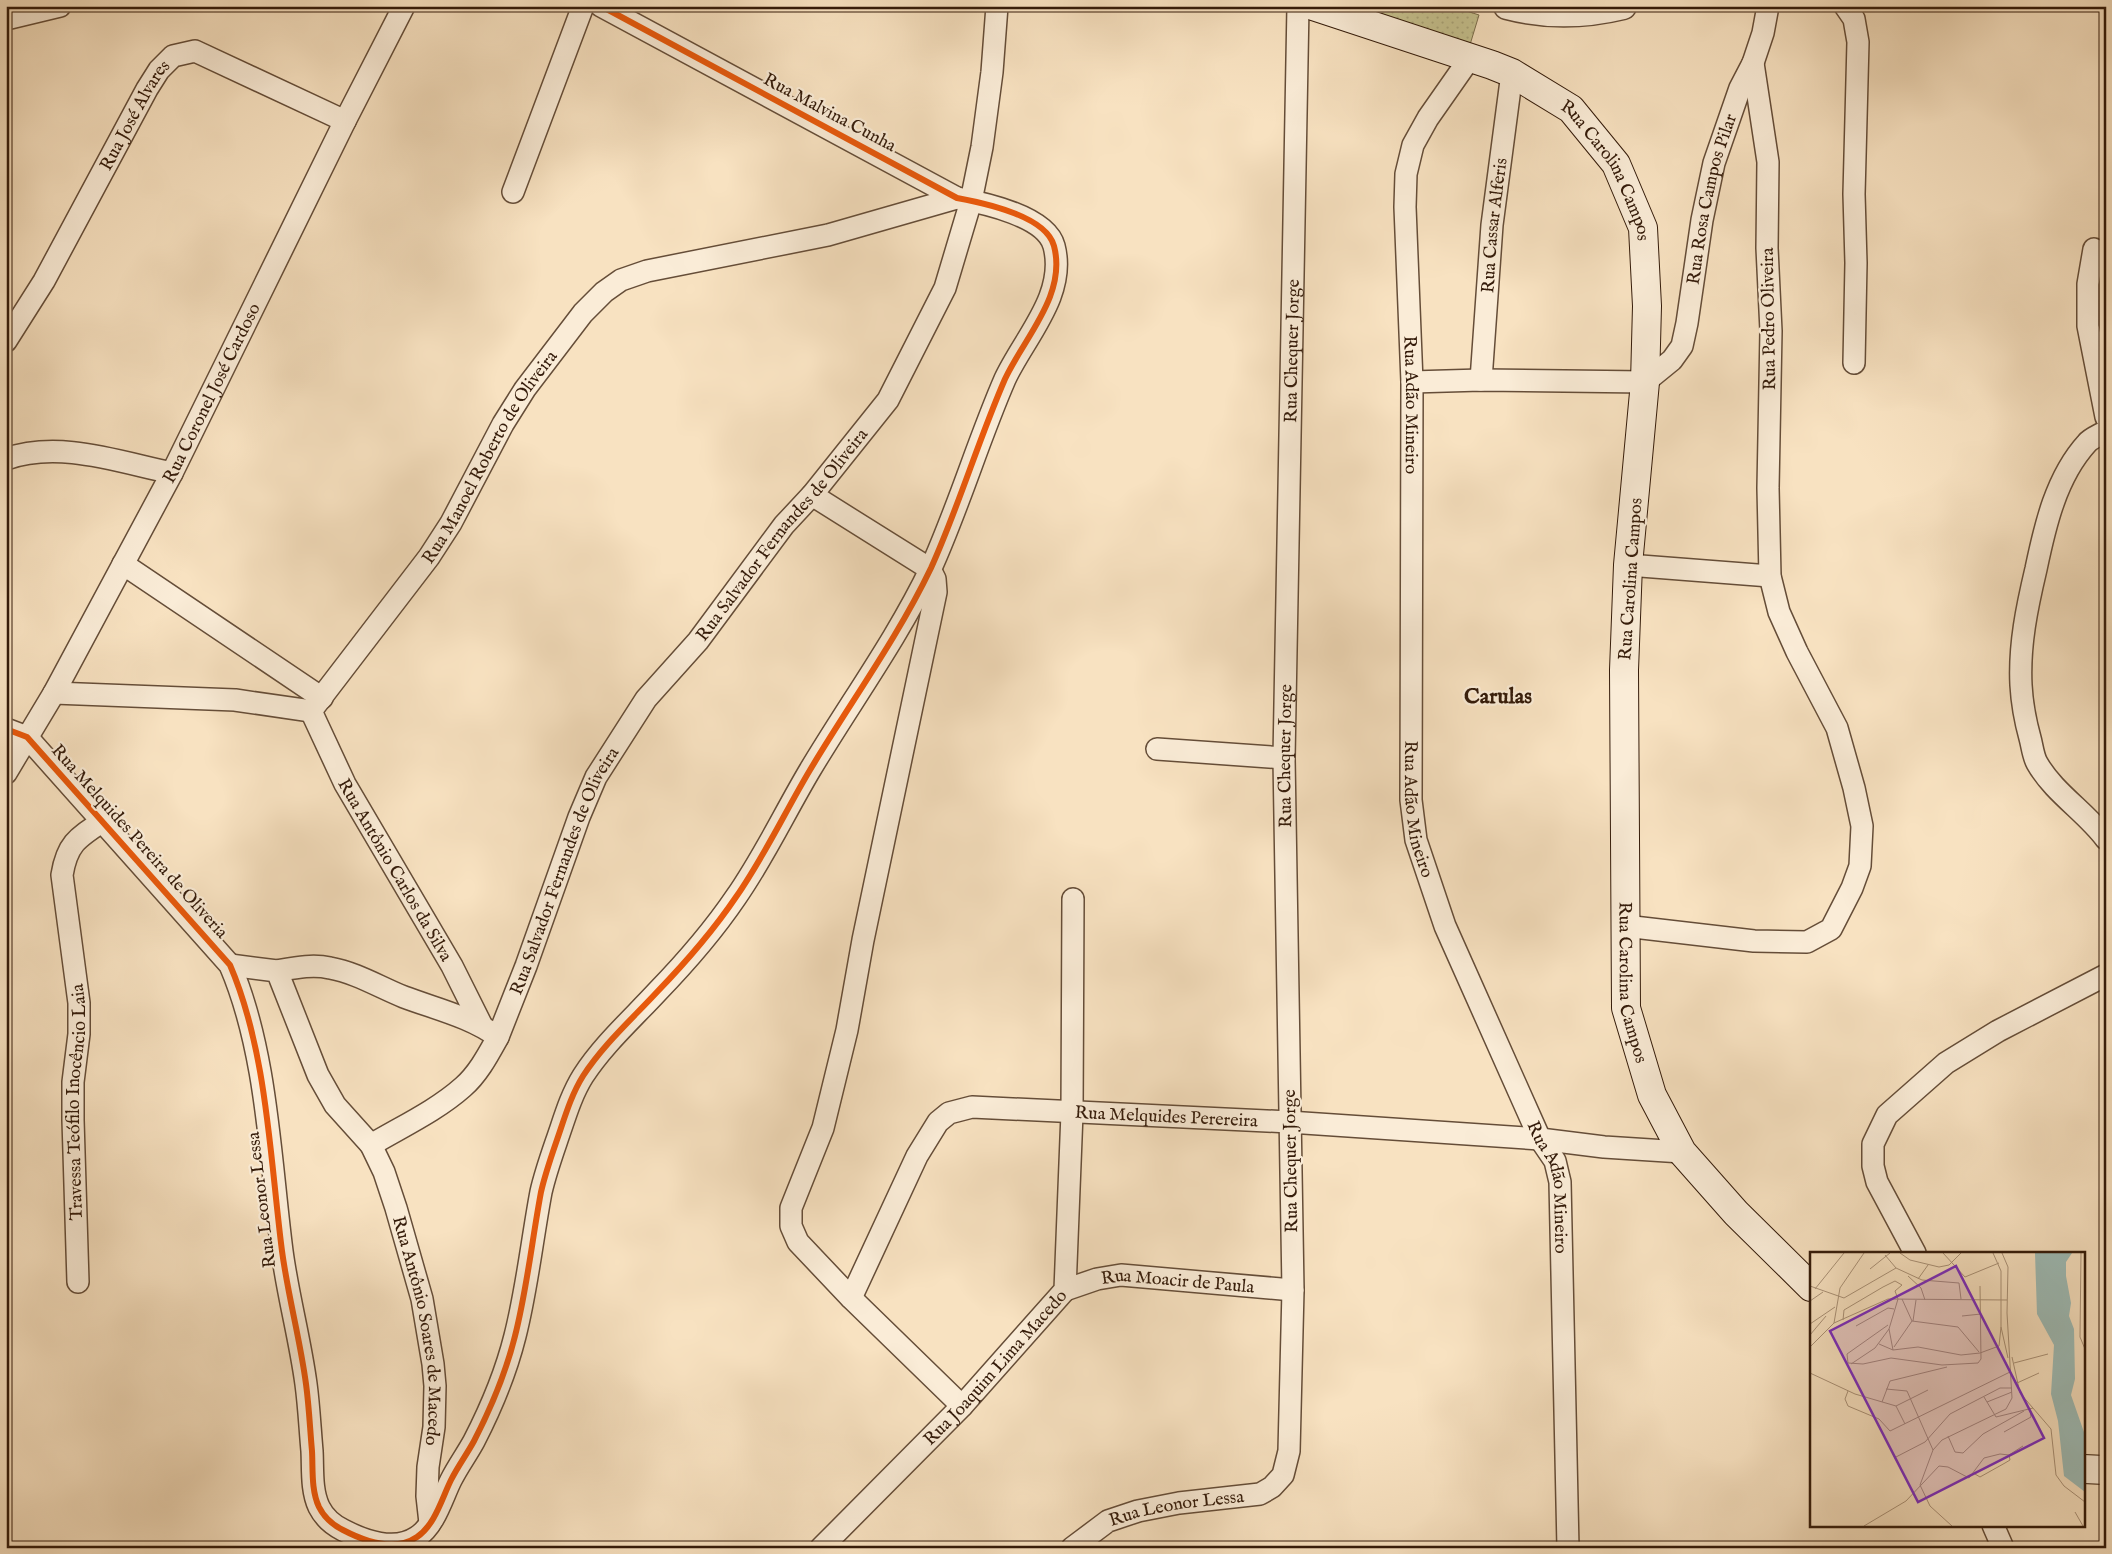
<svg xmlns="http://www.w3.org/2000/svg" width="2112" height="1554" font-family="'IM FELL English',serif">
  <style>
    .park { fill: url(#park-dots); stroke: #7c6e4c }
    .lines { fill: none; stroke-linecap: round; stroke-linejoin: round }
    .minor-casing { stroke: #654d38; stroke-width: 24 }
    .tertiary-casing { stroke: #654d38; stroke-width: 29 }
    .secondary-casing { stroke: #341b0a; stroke-width: 30 }
    .minor { stroke: #faecd7; stroke-width: 21 }
    .tertiary { stroke: #faecd7; stroke-width: 26 }
    .secondary { stroke: #faecd7; stroke-width: 28 }
    .cycleway-casing { stroke: #faecd7; stroke-width: 9 }
    .cycleway { stroke: #e8590c; stroke-width: 6 }
    .labels { text-anchor: middle; stroke-width: 4.5; stroke-linejoin: round; paint-order: stroke }
    .street-label { font-size: 18px; fill: #341b0a; stroke: #faecd7 }
    .district-label { font-size: 22px; font-weight: bold; fill: #341b0a; stroke: #faecd7 }
    .inset-road { fill: none; stroke: #aa9278; stroke-width: 1 }
    .view { fill: #7b2cbf; fill-opacity: 0.15; stroke: #7b2cbf; stroke-width: 2.5 }
    .inset-edge { fill: none; stroke: #341b0a; stroke-width: 2.5 }
  </style>
  <defs>
    <pattern id="park-dots" width="8" height="8" patternUnits="userSpaceOnUse" patternTransform="scale(1.25)"><rect width="8" height="8" fill="#c5c18e"/><path d="M2 2h.1M6 6h.1" fill="none" stroke="#aaa579" stroke-width="1.8" stroke-linecap="round"/></pattern>
  </defs>
  <rect width="100%" height="100%" fill="#f8e2c1"/>
  <filter id="stains"><feTurbulence type="fractalNoise" baseFrequency=".004" numOctaves="4"/><feColorMatrix values="0 0 0 0 .2 0 0 0 0 .09 0 0 0 0 .02 0 0 0 .5 -.17"/></filter>
  <radialGradient id="worn" r=".72"><stop offset=".6" stop-color="#630" stop-opacity="0"/><stop offset="1" stop-color="#630" stop-opacity=".3"/></radialGradient>
  <!-- park -->
  <path class="park" d="M 1350,6 L 1451,6 L 1479,15 L 1469,48 Z"/>
  <g class="lines">
    <defs>
      <g id="minor">
        <path d="M 1845,6 L 1854,19 L 1858,42 L 1854,194 L 1856,263 L 1854,363"/>
        <path d="M 6,19 L 60,6"/>
        <path id="s1" d="M 1470,58 L 1428,118 L 1413,145 L 1406,174 L 1405,207 L 1412,382 L 1411,800 L 1416,840 L 1445,926 L 1540,1139 L 1555,1161 L 1560,1182 L 1568,1548"/>
        <path d="M 513,192 L 583,6"/>
        <path d="M 2094,249 L 2088,284 L 2088,326 L 2106,417"/>
        <path id="s2" d="M 6,341 L 44,281 L 147,89 L 159,70 L 173,56 L 195,51 L 345,121"/>
        <path id="s3" d="M 1481,380 L 1492,225 L 1512,73"/>
        <path id="s4" d="M 1412,382 L 1481,380 L 1645,382 L 1672,360 L 1682,346 L 1687,323 L 1702,220 L 1714,163 L 1740,88 L 1753,63 L 1763,33 L 1768,6"/>
        <path d="M 2106,431 C 2100,435 2091,438 2087,443 C 2056,477 2045,526 2036,569 C 2027,607 2019,645 2021,685 C 2022,703 2025,720 2030,738 C 2032,745 2033,756 2037,763 C 2054,793 2086,812 2106,839"/>
        <path d="M 6,459 C 59,440 119,462 172,473"/>
        <path d="M 812,495 L 930,569 L 935,579 L 936,592 L 863,940 L 847,1030 L 823,1128 L 791,1208 L 791,1226 L 798,1242 L 851,1298 L 962,1406"/>
        <path d="M 123,564 L 322,698"/>
        <path d="M 1628,565 L 1770,576"/>
        <path id="s5" d="M 54,693 L 235,700 L 311,711 L 429,557 L 451,523 L 503,424 L 525,389 L 583,313 L 604,292 L 621,280 L 647,271 L 828,235 L 957,198"/>
        <path id="s6" d="M 311,711 L 345,784 L 452,966 L 482,1026"/>
        <path d="M 6,729 L 27,737 L 230,965 C 267,1051 270,1158 282,1251 C 288,1296 300,1339 306,1384 C 309,1406 310,1429 312,1451 C 313,1469 311,1490 319,1507 C 324,1517 333,1525 343,1530 C 364,1541 395,1552 417,1537 C 435,1525 442,1498 451,1480 C 458,1466 467,1454 474,1441 C 491,1408 506,1372 515,1336 C 527,1289 532,1240 541,1192 C 546,1170 554,1149 561,1128 C 567,1110 573,1092 583,1076 C 603,1045 632,1019 657,992 C 686,962 713,931 736,897 C 764,857 785,812 810,770 C 850,703 897,639 931,568 C 959,506 978,441 1005,379 C 1024,338 1067,295 1054,246 C 1046,216 984,203 957,198 L 601,6"/>
        <path d="M 1157,749 L 1284,758"/>
        <path id="s7" d="M 6,773 L 54,693 L 172,473 L 345,121 L 404,6"/>
        <path d="M 1625,926 L 1754,941 L 1807,942 L 1831,929 L 1852,888 L 1860,866 L 1862,826 L 1854,788 L 1837,728 L 1797,652 L 1779,612 L 1770,576 L 1768,488 L 1771,331 L 1767,248 L 1768,162 L 1753,63"/>
        <path id="s8" d="M 230,965 L 277,971 L 318,1075 L 335,1105 L 371,1145 L 384,1172 L 396,1208 L 422,1299 L 433,1364 L 435,1386 L 434,1427 L 428,1467 L 427,1496 L 430,1523"/>
        <path d="M 277,971 C 294,968 312,964 330,968 C 357,973 379,987 404,997 C 436,1009 471,1017 498,1037 C 488,1055 478,1074 463,1087 C 436,1111 401,1127 371,1145"/>
        <path id="s9" d="M 498,1037 L 526,966 L 579,817 L 596,777 L 646,699 L 698,641 L 784,525 L 812,495 L 888,400 L 945,288 L 971,201 L 982,147 L 992,72 L 997,6"/>
        <path d="M 1915,1253 L 1877,1182 L 1873,1166 L 1873,1144 L 1887,1115 L 1946,1063 L 1998,1031 L 2106,975"/>
        <path id="s10" d="M 78,1282 L 73,1120 L 73,1082 L 79,1034 L 79,1003 L 62,875 C 67,844 77,838 103,821"/>
        <path id="s11" d="M 1065,1290 L 1097,1279 L 1121,1275 L 1293,1290"/>
        <path id="s12" d="M 851,1298 L 917,1156 L 938,1122 L 949,1113 L 972,1107 L 1289,1122 L 1540,1139 L 1604,1147 L 1682,1152"/>
        <path d="M 1993,1525 L 2003,1548"/>
        <path id="s13" d="M 821,1548 L 962,1406 L 1065,1290 L 1072,1113 L 1073,899"/>
        <path id="s14" d="M 1072,1548 L 1108,1521 L 1138,1511 L 1179,1503 L 1260,1494 L 1272,1487 L 1283,1475 L 1289,1451 L 1293,1290 L 1284,758 L 1298,6"/>
      </g>
      <path id="tertiary" d="M 1507,6 C 1545,16 1586,15 1623,6"/>
      <g id="secondary">
        <path id="s15" d="M 1313,6 L 1492,65 L 1512,73 L 1571,109 L 1616,164 L 1643,228 L 1647,306 L 1645,382 L 1628,565 L 1624,670 L 1626,1008 L 1652,1095 L 1682,1152 L 1736,1213 L 1811,1287"/>
        <path d="M 2083,1469 L 2106,1470"/>
      </g>
    </defs>
    <!-- minor casing -->
    <use href="#minor" class="minor-casing"/>
    <!-- tertiary casing -->
    <use href="#tertiary" class="tertiary-casing"/>
    <!-- secondary casing -->
    <use href="#secondary" class="secondary-casing"/>
    <!-- minor -->
    <use href="#minor" class="minor"/>
    <!-- tertiary -->
    <use href="#tertiary" class="tertiary"/>
    <!-- secondary -->
    <use href="#secondary" class="secondary"/>
    <defs>
      <path id="cycleway" d="M 6,729 L 27,737 L 230,965 C 267,1051 270,1158 282,1251 C 288,1296 300,1339 306,1384 C 309,1406 310,1429 312,1451 C 313,1469 311,1490 319,1507 C 324,1517 333,1525 343,1530 C 364,1541 395,1552 417,1537 C 435,1525 442,1498 451,1480 C 458,1466 467,1454 474,1441 C 491,1408 506,1372 515,1336 C 527,1289 532,1240 541,1192 C 546,1170 554,1149 561,1128 C 567,1110 573,1092 583,1076 C 603,1045 632,1019 657,992 C 686,962 713,931 736,897 C 764,857 785,812 810,770 C 850,703 897,639 931,568 C 959,506 978,441 1005,379 C 1024,338 1067,295 1054,246 C 1046,216 984,203 957,198 L 601,6"/>
    </defs>
    <!-- cycleway casing -->
    <use href="#cycleway" class="cycleway-casing"/>
    <!-- cycleway -->
    <use href="#cycleway" class="cycleway"/>
  </g>
  <g class="labels">
    <!-- street labels -->
    <g class="street-label">
      <text transform="translate(830 112) rotate(28)" y="6">Rua Malvina Cunha</text>
      <text dy="6" stroke="none"><textPath href="#s2" startOffset="260">Rua José Alvares</textPath></text>
      <text dy="6" stroke="none"><textPath href="#s15" startOffset="351">Rua Carolina Campos</textPath></text>
      <text dy="6" stroke="none"><textPath href="#s4" startOffset="435">Rua Rosa Campos Pilar</textPath></text>
      <text dy="6" stroke="none"><textPath href="#s3" startOffset="155">Rua Cassar Alferis</textPath></text>
      <text transform="translate(1768 319) rotate(-91)" y="6">Rua Pedro Oliveira</text>
      <text dy="6" stroke="none"><textPath href="#s14" startOffset="1355">Rua Chequer Jorge</textPath></text>
      <text dy="6" stroke="none"><textPath href="#s7" startOffset="432">Rua Coronel José Cardoso</textPath></text>
      <text dy="6" stroke="none"><textPath href="#s1" startOffset="365">Rua Adão Mineiro</textPath></text>
      <text dy="6" stroke="none"><textPath href="#s5" startOffset="569">Rua Manoel Roberto de Oliveira</textPath></text>
      <text dy="6" stroke="none"><textPath href="#s9" startOffset="584">Rua Salvador Fernandes de Oliveira</textPath></text>
      <text transform="translate(1630 579) rotate(-86)" y="6">Rua Carolina Campos</text>
      <text dy="6" stroke="none"><textPath href="#s14" startOffset="950">Rua Chequer Jorge</textPath></text>
      <text dy="6" stroke="none"><textPath href="#s1" startOffset="770">Rua Adão Mineiro</textPath></text>
      <text transform="translate(140 841) rotate(48)" y="6">Rua Melquides Pereira de Oliveria</text>
      <text dy="6" stroke="none"><textPath href="#s6" startOffset="180">Rua Antônio Carlos da Silva</textPath></text>
      <text dy="6" stroke="none"><textPath href="#s9" startOffset="179">Rua Salvador Fernandes de Oliveira</textPath></text>
      <text dy="6" stroke="none"><textPath href="#s15" startOffset="1176">Rua Carolina Campos</textPath></text>
      <text dy="6" stroke="none"><textPath href="#s10" startOffset="180">Travessa Teófilo Inocêncio Laia</textPath></text>
      <text dy="6" stroke="none"><textPath href="#s12" startOffset="429">Rua Melquides Perereira</textPath></text>
      <text transform="translate(1290 1161) rotate(-91)" y="6">Rua Chequer Jorge</text>
      <text dy="6" stroke="none"><textPath href="#s1" startOffset="1175">Rua Adão Mineiro</textPath></text>
      <text transform="translate(261 1200) rotate(-97)" y="6">Rua Leonor Lessa</text>
      <text dy="6" stroke="none"><textPath href="#s11" startOffset="115">Rua Moacir de Paula</textPath></text>
      <text dy="6" stroke="none"><textPath href="#s8" startOffset="441">Rua Antônio Soares de Macedo</textPath></text>
      <text dy="6" stroke="none"><textPath href="#s13" startOffset="251">Rua Joaquim Lima Macedo</textPath></text>
      <text dy="6" stroke="none"><textPath href="#s14" startOffset="115">Rua Leonor Lessa</textPath></text>
    </g>
    <!-- district labels -->
    <g class="district-label">
      <text x="1498" y="703">Carulas</text>
    </g>
  </g>
  <!-- overview -->
  <g transform="translate(1810 1252)">
    <rect width="275" height="275" fill="#f8e2c1"/>
    <path d="M 225,1 L 262,1 L 256,10 L 256,24 L 261,51 L 259,64 L 264,77 L 265,127 L 261,143 L 275,183 L 275,240 L 254,224 L 248,169 L 241,142 L 244,93 L 227,62 Z" fill="#9ebdb8"/>
    <path class="inset-road" d="M 90,1 L 100,8 L 129,15 L 139,13 L 151,1M 133,1 L 155,25 L 189,11M 183,1 L 191,19 L 191,75 L 198,106M 271,1 L 270,85 L 275,97M 75,3 L 86,16M 86,16 L 112,28 L 149,31 L 151,47M 60,17 L 80,1M 98,24 L 111,36 L 115,48M 108,27 L 118,13M 0,34 L 34,46 L 86,16M 5,37 L 34,1M 92,47 L 102,69 L 148,75 L 169,100M 0,49 L 13,40M 152,64 L 171,62M 33,68 L 34,58 L 73,35 L 85,29 L 92,33 L 85,39 L 88,47 L 79,77 L 65,96 L 41,112M 103,69 L 106,48M 24,71 L 78,47 L 197,48M 24,71 L 30,36 L 54,1M 0,72 L 25,55M 78,73 L 37,102 L 38,111 L 53,112 L 81,106 L 132,113 L 168,111 L 171,107 L 170,34M 46,74 L 78,56 L 84,57M 0,83 L 16,64M 69,92 L 83,98 L 79,77M 0,95 L 24,71M 84,95 L 102,69M 83,98 L 108,95 L 151,103 L 170,101 L 189,94 L 191,75M 202,105 L 210,141 L 241,177 L 246,223 L 254,234 L 275,250M 204,111 L 238,102M 0,121 L 45,142 L 86,154 L 118,138M 207,131 L 229,121M 76,137 L 97,139 L 123,198M 38,139 L 35,147 L 38,154 L 69,167 L 80,179 L 200,120M 174,145 L 186,165 L 223,156M 72,150 L 80,129 L 137,115M 177,150 L 202,140M 86,154 L 95,172M 194,180 L 221,165 L 220,158M 138,184 L 145,200 L 153,201 L 173,182 L 214,159M 84,206 L 115,190 L 140,162 L 190,136 L 202,136M 165,222 L 170,225 L 195,211 L 200,208 L 199,203M 265,260 L 273,274M 54,274 L 96,249 L 129,214 L 138,215 L 159,226 L 174,206 L 190,202 L 199,203 L 213,194M 142,274 L 120,254 L 110,233 L 123,198 L 132,188 L 196,157 L 202,146 L 197,61 L 198,15 L 192,1"/>
    <path class="view" d="M 146,14 L 234,186 L 108,250 L 20,79 Z"/>
    <rect width="275" height="275" class="inset-edge"/>
  </g>
  <!-- margin -->
  <rect width="2112" height="1554" fill="none" stroke="#f8e2c1" stroke-width="25"/>
  <rect x="8" y="8" width="2097" height="1539" fill="none" stroke="#341b0a" stroke-width="2.5"/>
  <rect x="12" y="12" width="2087" height="1529" fill="none" stroke="#341b0a"/>
  <rect width="100%" height="100%" filter="url(#stains)"/>
  <rect width="100%" height="100%" fill="url(#worn)"/>
</svg>
